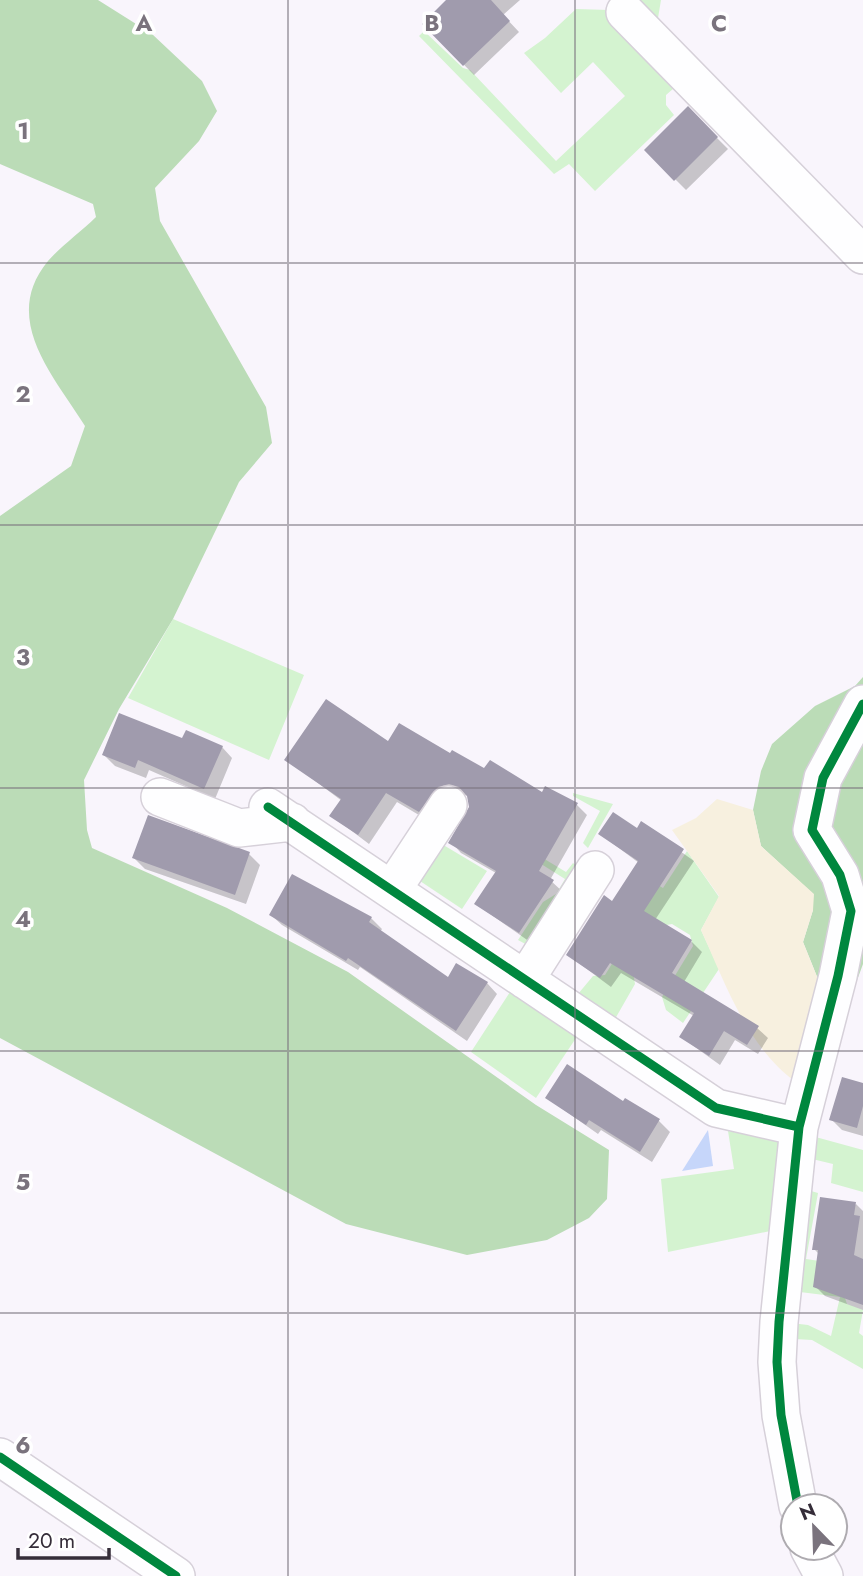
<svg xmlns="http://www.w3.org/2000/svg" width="863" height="1576" font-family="Jost,sans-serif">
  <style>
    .green { fill: #d4f3d0 }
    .forest { fill: #bbdcb7 }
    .sand { fill: #f7f0df }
    .water { fill: #c6d6fa }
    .shadow { fill: #0003 }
    .building { fill: #a09bad }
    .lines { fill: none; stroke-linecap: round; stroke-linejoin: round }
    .minor-casing { stroke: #d6d0d9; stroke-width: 40 }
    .minor { stroke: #fefeff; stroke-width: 37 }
    .cycleway-casing { stroke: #fff; stroke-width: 13 }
    .cycleway { stroke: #00873e; stroke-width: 9 }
    .grid { fill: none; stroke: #7a737d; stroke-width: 2; stroke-opacity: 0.55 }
    .grid-label { font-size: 23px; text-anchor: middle; font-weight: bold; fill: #7a737d; stroke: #fff; stroke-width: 7; stroke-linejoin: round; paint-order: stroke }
  </style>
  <rect width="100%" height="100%" fill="#f9f5fc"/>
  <!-- green -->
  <path class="green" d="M 615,0 L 661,0 L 655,36 L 681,82 L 666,95 L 666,105 L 674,115 L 595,191 L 569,164 L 554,174 L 419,36 L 424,31 L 463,68 L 470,70 L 556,161 L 625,96 L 593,62 L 561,93 L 524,53 L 545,38 L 576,9 L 609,10 Z
    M 173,619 L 304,675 L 269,760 L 128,698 Z
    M 573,793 L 613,804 L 588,848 L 583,843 L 600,811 L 573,796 Z
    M 435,840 L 487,871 L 462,909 L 417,879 Z
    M 523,846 L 566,872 L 573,863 L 579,868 L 531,947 L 518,940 L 543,902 L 556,894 L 565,879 L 522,852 Z
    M 687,851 L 719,897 L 701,930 L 719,969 L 683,1023 L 666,1010 L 662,997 L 693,946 L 690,935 L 672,924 L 661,926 L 633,972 L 635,984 L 615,1019 L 578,994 L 593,976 L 605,975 L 641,917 L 638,873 L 663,888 Z
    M 510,992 L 578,1035 L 536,1098 L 471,1052 Z
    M 728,1131 L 786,1142 L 780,1229 L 668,1252 L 661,1179 L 734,1169 Z
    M 812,1136 L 863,1150 L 863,1192 L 831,1183 L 833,1164 L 808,1158 Z
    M 804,1189 L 818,1193 L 806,1259 L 854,1266 L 844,1295 L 847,1304 L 863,1310 L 859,1333 L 863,1336 L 863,1369 L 812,1340 L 795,1339 L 791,1323 L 808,1325 L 831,1336 L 840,1297 L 792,1291 Z"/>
  <!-- forest -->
  <path class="forest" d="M 0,0 L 98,0 L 152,34 L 202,81 L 217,111 L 199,141 L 155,188 L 160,221 L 266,407 L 272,443 L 239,482 L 173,619 L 119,709 L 84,780 L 87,830 L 92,848 L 227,908 L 348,972 L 536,1105 L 609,1150 L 607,1199 L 589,1218 L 547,1240 L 467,1255 L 346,1224 L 0,1038 L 0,516 L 71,466 L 85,426 C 54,376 0,319 48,261 C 62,245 81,232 96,217 L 93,204 L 0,164 Z
    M 863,677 L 863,964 L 848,1005 L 824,994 L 803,942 L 813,910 L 813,894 L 761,846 L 753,810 L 761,771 L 772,744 L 815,706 L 855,686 Z"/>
  <!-- sand -->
  <path class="sand" d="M 717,799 L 753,810 L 761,846 L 814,894 L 813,910 L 803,942 L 824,994 L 797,1083 C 747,1047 726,985 701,930 L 719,896 L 672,830 L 696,818 Z"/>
  <!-- water -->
  <path class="water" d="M 708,1130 L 713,1166 L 682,1171 Z"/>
  <!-- shadow -->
  <path class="shadow" d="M 449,0 L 520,0 L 503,15 L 519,32 L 474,75 L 424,24 Z
    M 688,109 L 728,149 L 686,190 L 646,150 Z
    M 183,740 L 222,747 L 232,758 L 215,799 L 149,770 L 146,778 L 115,766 L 104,755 Z
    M 389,744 L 451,756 L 543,794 L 577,805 L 587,815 L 550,880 L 563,892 L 530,942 L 476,904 L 496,873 L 461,853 L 451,842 L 471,806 L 468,796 L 461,794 L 429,821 L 397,802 L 369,844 L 332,816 L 342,801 L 286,759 Z
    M 642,824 L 694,861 L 655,920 L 691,941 L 702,952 L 684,982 L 757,1028 L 768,1038 L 758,1054 L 735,1040 L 720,1065 L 681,1037 L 694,1016 L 621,973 L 611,987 L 568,955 L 613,904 L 639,863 L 600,834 L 637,830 Z
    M 249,854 L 260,865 L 246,904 L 145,869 L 134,858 Z
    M 271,915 L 371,918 L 382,929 L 380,932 L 449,979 L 487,983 L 497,994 L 467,1041 L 360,967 L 358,970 L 282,925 Z
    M 863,1085 L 863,1136 L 842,1130 L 831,1119 Z
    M 547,1098 L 624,1103 L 625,1100 L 659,1121 L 670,1132 L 652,1162 L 601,1130 L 598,1134 Z
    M 856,1204 L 863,1211 L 863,1310 L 825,1296 L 815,1286 L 819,1254 L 814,1249 Z"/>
  <!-- building -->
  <path class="building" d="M 446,0 L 491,0 L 510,21 L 463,66 L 422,24 Z
    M 688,106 L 718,137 L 674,181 L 644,150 Z
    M 326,699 L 388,741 L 399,723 L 450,753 L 452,750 L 484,768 L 490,760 L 542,792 L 545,786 L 578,803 L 539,871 L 554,880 L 519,933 L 474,904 L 496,871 L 448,843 L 469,807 L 467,796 L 459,787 L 449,784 L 438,787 L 419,812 L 386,793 L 358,835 L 329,816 L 341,799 L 284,760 Z
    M 119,713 L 182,738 L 186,730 L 223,746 L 204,789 L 138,760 L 135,768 L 102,755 Z
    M 613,812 L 637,828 L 641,821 L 684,849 L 644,911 L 692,940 L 672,973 L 759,1026 L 747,1045 L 724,1031 L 709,1056 L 679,1037 L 694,1013 L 610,963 L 600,978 L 566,955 L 604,895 L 612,901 L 638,861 L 598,834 Z
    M 148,815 L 250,852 L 235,895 L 132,858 Z
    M 292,874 L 372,917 L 369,922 L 448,977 L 456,963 L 488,982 L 456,1031 L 348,958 L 346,961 L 269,915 Z
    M 567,1064 L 623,1101 L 625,1098 L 660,1119 L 640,1152 L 589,1120 L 586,1125 L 545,1098 Z
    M 842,1077 L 863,1083 L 863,1106 L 857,1128 L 829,1120 Z
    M 820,1197 L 856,1202 L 854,1215 L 860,1216 L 854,1255 L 863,1259 L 863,1305 L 813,1287 L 818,1250 L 812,1250 Z"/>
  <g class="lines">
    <defs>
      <path id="minor" d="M 625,12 L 863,255
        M 160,797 L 239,828 L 292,822
        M 268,807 L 716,1108 L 799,1127
        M 392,890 L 448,805
        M 525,980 L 595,870
        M 0,1457 L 176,1576
        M 798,1506 L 781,1415 L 777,1362 L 779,1322 L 799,1127 L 838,976 L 851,911 L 840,875 L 812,830 L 823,778 L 863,704
        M 809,1548 L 824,1576"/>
    </defs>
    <!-- minor casing -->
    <use href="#minor" class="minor-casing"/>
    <!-- minor -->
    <use href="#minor" class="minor"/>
    <defs>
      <path id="cycleway" d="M 268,807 L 716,1108 L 799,1127
        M 0,1457 L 176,1576
        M 798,1506 L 781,1415 L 777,1362 L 779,1322 L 799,1127 L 838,976 L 851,911 L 840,875 L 812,830 L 823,778 L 863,704"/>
    </defs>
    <!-- cycleway casing -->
    <use href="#cycleway" class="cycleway-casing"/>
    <!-- cycleway -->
    <use href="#cycleway" class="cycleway"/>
  </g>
  <!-- grid -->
  <path class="grid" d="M 288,0 L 288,1576M 575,0 L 575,1576M 0,263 L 863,263M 0,525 L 863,525M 0,788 L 863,788M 0,1051 L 863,1051M 0,1313 L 863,1313"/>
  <g class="grid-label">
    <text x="144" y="31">A</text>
    <text x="432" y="31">B</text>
    <text x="719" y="31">C</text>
    <text x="23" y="139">1</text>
    <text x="23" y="402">2</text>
    <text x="23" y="665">3</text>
    <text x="23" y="927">4</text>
    <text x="23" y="1190">5</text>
    <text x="23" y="1453">6</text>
  </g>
  <!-- north arrow -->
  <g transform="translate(814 1527) rotate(337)"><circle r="33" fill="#ffffff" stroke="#aeabb0" stroke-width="2"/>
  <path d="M0-5L12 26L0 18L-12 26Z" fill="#7a737d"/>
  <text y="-10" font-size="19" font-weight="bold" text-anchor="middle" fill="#352d39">N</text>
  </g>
  <!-- scale -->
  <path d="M18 1548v10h91v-10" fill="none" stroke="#352d39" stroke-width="3.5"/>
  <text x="28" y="1548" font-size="21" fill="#352d39" stroke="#ffffff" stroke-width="5" paint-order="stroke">20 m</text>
</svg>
